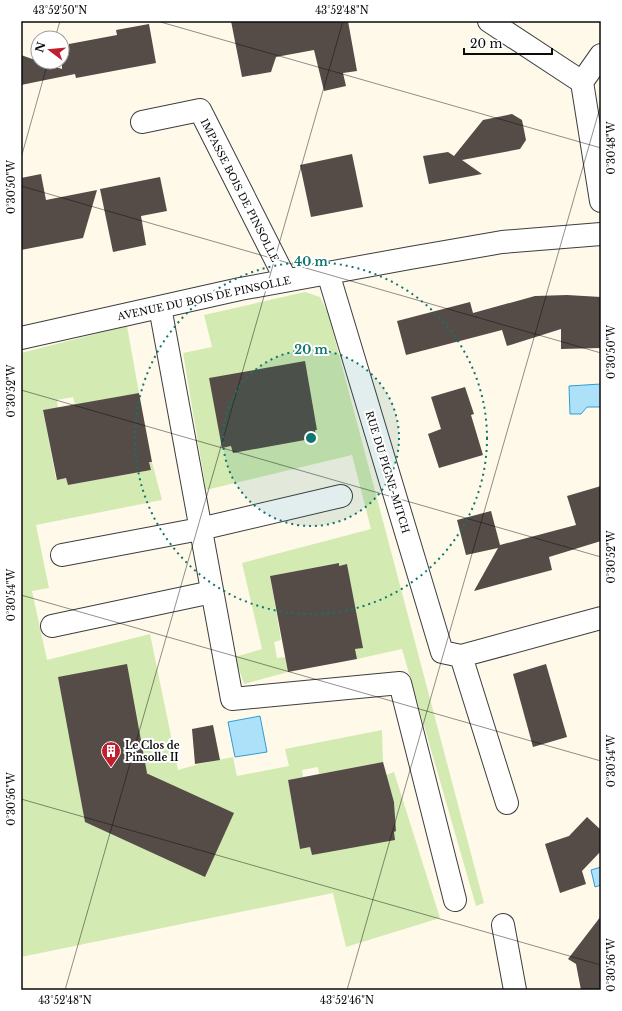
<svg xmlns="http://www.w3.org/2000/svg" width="622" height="1011" font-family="'Libre Baskerville',serif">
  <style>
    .green { fill: #d3ebb2 }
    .water { fill: #ace1f9; stroke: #309dd3 }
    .building { fill: #554c47 }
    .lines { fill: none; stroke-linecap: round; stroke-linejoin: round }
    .minor-casing { stroke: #3e3e3e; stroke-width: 24 }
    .minor { stroke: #fff; stroke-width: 22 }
    .ticks { fill: none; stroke: #0b0b0b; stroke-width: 1; stroke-opacity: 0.45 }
    .ring { fill: none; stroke: #0f766e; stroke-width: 2; stroke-dasharray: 2 4 }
    .labels { text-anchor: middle; stroke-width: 4; stroke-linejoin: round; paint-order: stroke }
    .street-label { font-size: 10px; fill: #0b0b0b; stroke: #fff }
    .poi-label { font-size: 10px; font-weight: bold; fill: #0b0b0b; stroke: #fff; text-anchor: start }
    .centre { fill: #0f766e; stroke: #fff; stroke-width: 2 }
    .ring-label { font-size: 12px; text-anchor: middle; font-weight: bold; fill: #0f766e; stroke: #fff; stroke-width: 4; stroke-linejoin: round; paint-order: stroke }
    .neatline { fill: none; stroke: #0b0b0b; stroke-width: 1.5 }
    .ticks-label { font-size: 10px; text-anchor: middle; fill: #0b0b0b }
  </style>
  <rect width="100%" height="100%" fill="#fff9ea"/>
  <!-- green -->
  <path class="green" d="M 305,292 L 320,297 L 328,313 L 484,903 L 476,906 L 402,649 L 357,659 L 355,649 L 362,648 L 347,564 L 339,566 L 338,563 L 270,576 L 281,640 L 274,642 L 277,658 L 285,657 L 288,672 L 244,684 L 235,657 L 262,649 L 242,563 L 371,529 L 352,455 L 206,490 L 183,353 L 212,347 L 204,315 Z
    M 127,326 L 139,393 L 75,405 L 73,397 L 57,400 L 58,408 L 43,410 L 56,479 L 66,478 L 68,485 L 151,470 L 149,462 L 152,462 L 162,500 L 36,525 L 49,588 L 32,591 L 47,660 L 150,634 L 178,770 L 199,764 L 233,757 L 237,776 L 289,766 L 285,749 L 382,730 L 383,762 L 319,774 L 318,767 L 302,770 L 303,777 L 288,780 L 300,849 L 310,847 L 312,855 L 396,831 L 394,802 L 386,775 L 394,772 L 440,918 L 346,947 L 333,893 L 21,957 L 21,353 Z"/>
  <!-- water -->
  <path class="water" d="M 601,384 L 601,407 L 587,407 L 581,414 L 570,414 L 569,386 Z
    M 260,716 L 267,752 L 235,757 L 228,722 Z
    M 601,867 L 601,885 L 595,887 L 591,870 Z"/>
  <!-- building -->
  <path class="building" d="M 231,21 L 348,21 L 357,71 L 343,73 L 346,86 L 324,91 L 314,50 L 276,57 L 271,72 L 242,77 Z
    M 149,24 L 156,63 L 76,78 L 75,74 L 21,85 L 21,55 L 38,61 L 38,62 L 41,62 L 62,69 L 62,48 L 69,46 L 69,44 L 117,35 L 116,30 Z
    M 512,114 L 522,120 L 526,140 L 520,149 L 462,160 L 482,174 L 429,184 L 423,156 L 448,152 L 454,156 L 483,120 Z
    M 352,154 L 363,207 L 311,217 L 300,165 Z
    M 41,174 L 46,200 L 97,190 L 83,238 L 21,250 L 21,178 Z
    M 160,177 L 167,211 L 141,216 L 146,245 L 113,252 L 100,189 Z
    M 567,295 L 601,297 L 601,348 L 561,349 L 561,329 L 507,346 L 502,330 L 406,355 L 397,321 L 470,302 L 473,313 L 535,296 Z
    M 305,361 L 317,430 L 315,430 L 316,438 L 233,453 L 231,446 L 222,448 L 209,378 Z
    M 465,387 L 474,414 L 471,415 L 483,455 L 439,468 L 428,434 L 441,429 L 431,397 Z
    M 139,393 L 152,462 L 149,462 L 151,470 L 68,485 L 66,478 L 57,480 L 43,410 Z
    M 601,486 L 601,541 L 549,557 L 552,570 L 474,591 L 498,548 L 466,555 L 457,520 L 491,511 L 500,545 L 576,525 L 567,496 Z
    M 339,563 L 339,566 L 347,564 L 363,648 L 355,649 L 357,659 L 288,672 L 270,576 Z
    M 127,664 L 147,773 L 146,773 L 234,813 L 205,877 L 85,822 L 58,677 Z
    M 546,664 L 567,737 L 533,747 L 513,674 Z
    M 213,725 L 220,760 L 195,764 L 192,729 Z
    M 383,762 L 394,802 L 396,831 L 394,832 L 395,840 L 312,855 L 310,847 L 300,849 L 288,780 Z
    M 587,817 L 601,830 L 601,851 L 582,871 L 586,884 L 560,893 L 545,844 L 569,836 Z
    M 601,916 L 601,990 L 581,990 L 576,964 L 568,959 Z"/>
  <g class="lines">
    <defs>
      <path id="minor" d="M 489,21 L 582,82 L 601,201
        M 582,82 L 601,55
        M 142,122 L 200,110 L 286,280
        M 328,273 L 442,652 L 461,656 L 507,803
        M 160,307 L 232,699 L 400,683 L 455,900
        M 21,338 L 240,289 L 410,258 L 502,242 L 601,234
        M 62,555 L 200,529 L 341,496
        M 52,626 L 212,592
        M 461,656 L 601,618
        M 503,925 L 515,990"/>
    </defs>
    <!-- minor casing -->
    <use href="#minor" class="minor-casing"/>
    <!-- minor -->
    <use href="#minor" class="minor"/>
  </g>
  <!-- ticks -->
  <path class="ticks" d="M 157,21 L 601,148M 55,38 L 60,21M 21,158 L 48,62M 21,186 L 601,353M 21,390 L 601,557M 21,595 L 601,761M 21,799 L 601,965M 65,990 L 343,21M 347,990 L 601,104"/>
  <!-- distance rings -->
  <circle cx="311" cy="438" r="88" fill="#0f766e" fill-opacity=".12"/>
  <g class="ring">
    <circle cx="311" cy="438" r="88"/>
    <circle cx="311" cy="438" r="176"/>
  </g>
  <!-- icons -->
  <defs>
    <symbol id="building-pin" viewBox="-11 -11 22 30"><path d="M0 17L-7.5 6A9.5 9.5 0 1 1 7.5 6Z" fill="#c11e30" stroke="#fff"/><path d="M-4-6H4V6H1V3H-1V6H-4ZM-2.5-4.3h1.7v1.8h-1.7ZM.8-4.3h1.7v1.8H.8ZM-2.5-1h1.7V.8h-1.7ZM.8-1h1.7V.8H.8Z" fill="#fff"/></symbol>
  </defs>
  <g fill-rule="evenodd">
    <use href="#building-pin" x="100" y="740" width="22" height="30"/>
  </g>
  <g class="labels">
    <!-- street labels -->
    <g class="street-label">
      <text transform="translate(240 190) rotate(63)" y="4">IMPASSE BOIS DE PINSOLLE</text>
      <text transform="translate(204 298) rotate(-12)" y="4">AVENUE DU BOIS DE PINSOLLE</text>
      <text transform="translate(388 472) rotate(73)" y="4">RUE DU PIGNE-MITCH</text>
    </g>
    <!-- poi labels -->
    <g class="poi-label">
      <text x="125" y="749">Le Clos de<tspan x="125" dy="12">Pinsolle II</tspan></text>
    </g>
  </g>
  <circle cx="311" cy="438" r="6" class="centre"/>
  <g class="ring-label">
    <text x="311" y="266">40 m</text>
    <text x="311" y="354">20 m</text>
  </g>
  <!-- border -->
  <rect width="622" height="1011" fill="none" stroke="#ffffff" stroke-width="44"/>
  <!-- north arrow -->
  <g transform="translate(50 50) rotate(286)"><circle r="19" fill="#ffffff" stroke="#9d9d9d"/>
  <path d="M0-3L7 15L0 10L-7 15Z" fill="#c11e30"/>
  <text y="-6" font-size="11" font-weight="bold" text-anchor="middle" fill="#0b0b0b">N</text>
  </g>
  <!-- scale -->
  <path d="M464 48v6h88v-6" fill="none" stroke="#0b0b0b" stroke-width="2"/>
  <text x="470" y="48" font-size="12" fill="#0b0b0b" stroke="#ffffff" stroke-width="3" paint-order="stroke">20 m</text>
  <rect x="22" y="22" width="578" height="967" class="neatline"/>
  <g class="ticks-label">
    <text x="60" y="14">43°52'50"N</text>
    <text x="342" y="14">43°52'48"N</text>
    <text transform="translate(611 148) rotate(-90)" y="4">0°30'48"W</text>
    <text transform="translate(11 187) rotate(-90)" y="4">0°30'50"W</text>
    <text transform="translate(611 352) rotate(-90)" y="4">0°30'50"W</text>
    <text transform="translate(11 391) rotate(-90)" y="4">0°30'52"W</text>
    <text transform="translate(611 557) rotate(-90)" y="4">0°30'52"W</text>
    <text transform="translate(11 595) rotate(-90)" y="4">0°30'54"W</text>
    <text transform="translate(611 761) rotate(-90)" y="4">0°30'54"W</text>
    <text transform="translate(11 799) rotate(-90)" y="4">0°30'56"W</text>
    <text transform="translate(611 965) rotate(-90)" y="4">0°30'56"W</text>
    <text x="65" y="1004">43°52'48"N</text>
    <text x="347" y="1004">43°52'46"N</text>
  </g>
</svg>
